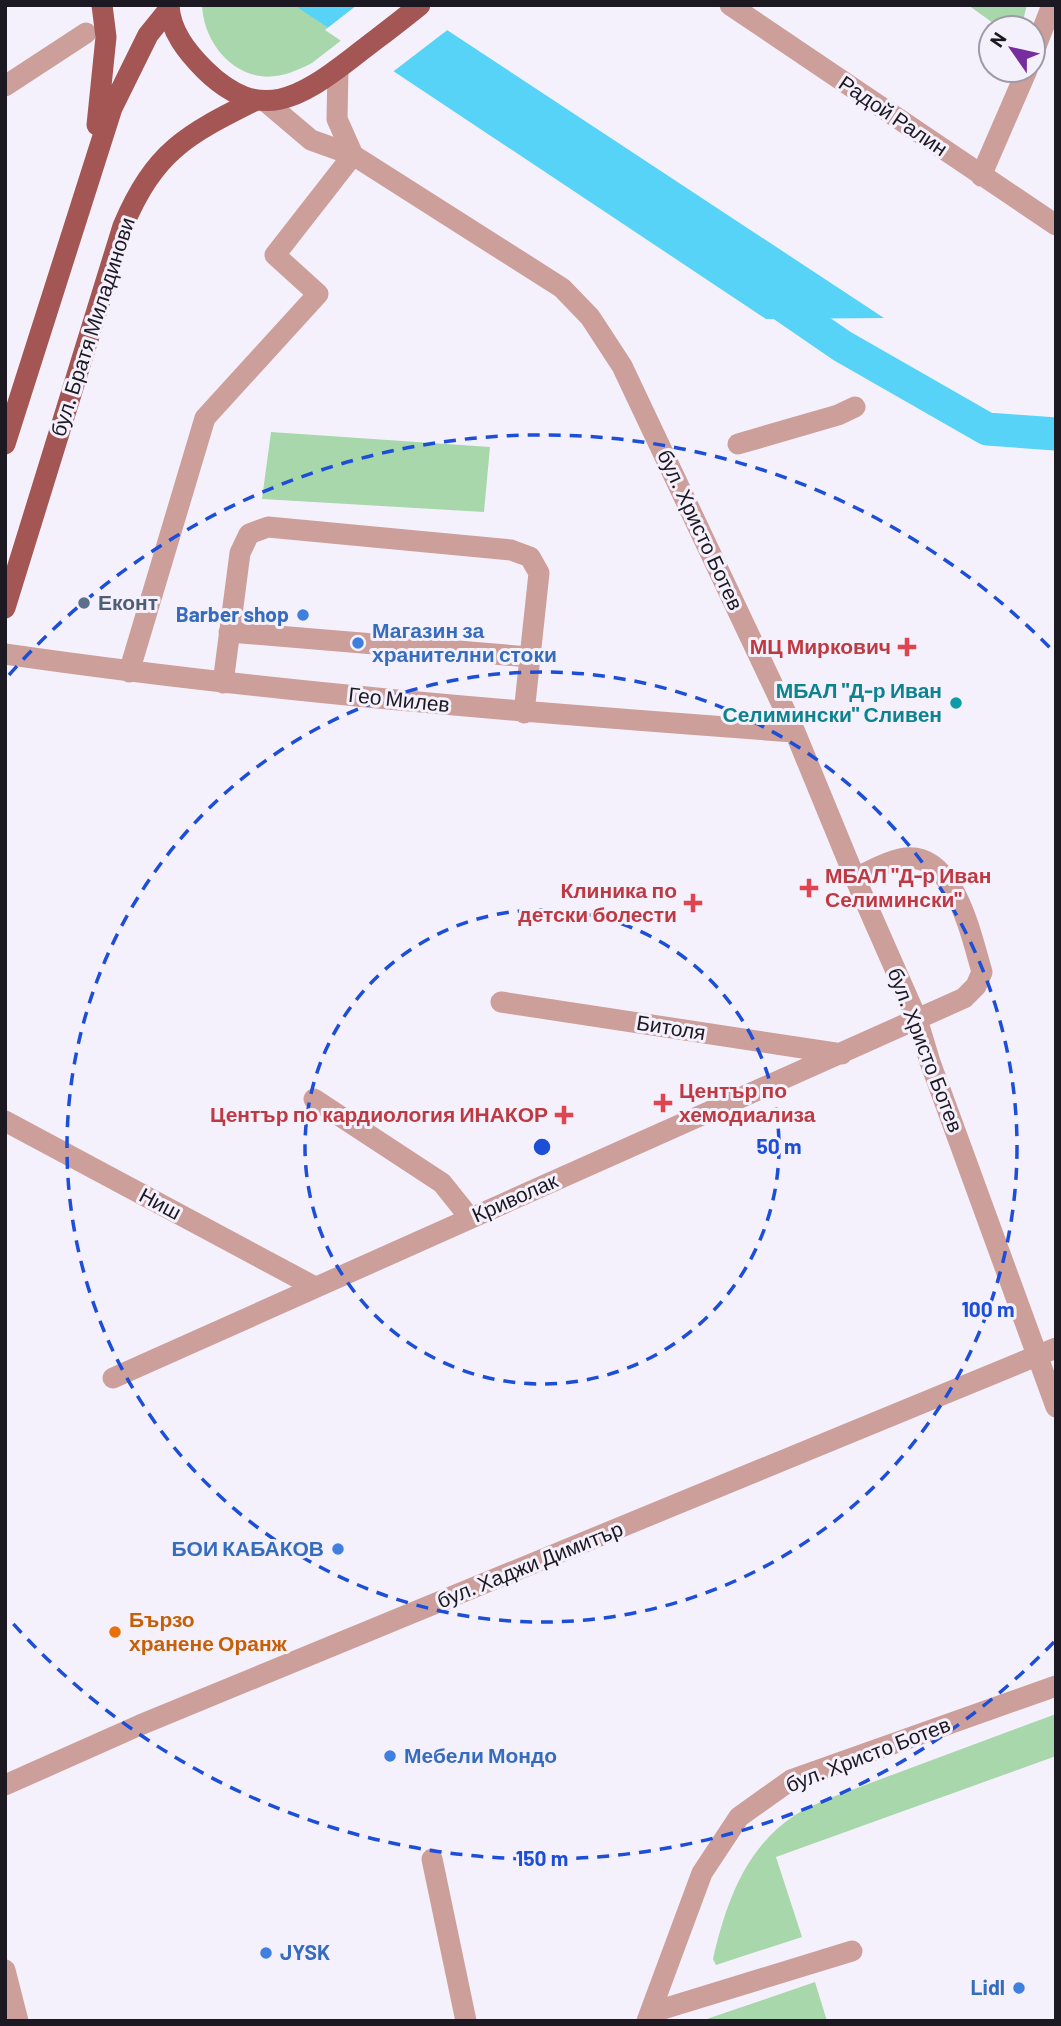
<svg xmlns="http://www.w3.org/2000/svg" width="1061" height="2026" font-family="Barlow,sans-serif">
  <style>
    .green { fill: #a8d7ab }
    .water { fill: #56d3f7 }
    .pier { fill: #f5f1fc }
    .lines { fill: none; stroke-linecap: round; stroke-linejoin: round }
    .canal { stroke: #56d3f7; stroke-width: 33 }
    .minor { stroke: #cc9f9b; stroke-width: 21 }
    .major { stroke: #a35653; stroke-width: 21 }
    .ring { fill: none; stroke: #1d4ed8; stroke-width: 3.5; stroke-dasharray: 12 9 }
    .service-dot { fill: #5c6f8a; stroke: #f5f1fc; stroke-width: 2.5 }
    .shop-dot { fill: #3f7fe0; stroke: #f5f1fc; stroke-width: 2.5 }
    .health-dot { fill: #e0444e; stroke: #f5f1fc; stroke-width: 2.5 }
    .culture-dot { fill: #0f9aa8; stroke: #f5f1fc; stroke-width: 2.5 }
    .food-dot { fill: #e8710a; stroke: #f5f1fc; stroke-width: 2.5 }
    .labels { text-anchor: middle; stroke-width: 6; stroke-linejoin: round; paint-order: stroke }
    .street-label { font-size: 21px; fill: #1c1922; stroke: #f5f1fc }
    .service-label { font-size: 21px; font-weight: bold; fill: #4e5e75; stroke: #f5f1fc; text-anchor: start }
    .shop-label { font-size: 21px; font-weight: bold; fill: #366cbe; stroke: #f5f1fc; text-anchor: end }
    .health-label { font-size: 21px; font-weight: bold; fill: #be3a42; stroke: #f5f1fc; text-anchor: end }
    .culture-label { font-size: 21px; font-weight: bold; fill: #0d838f; stroke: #f5f1fc; text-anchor: end }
    .food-label { font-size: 21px; font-weight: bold; fill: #c56008; stroke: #f5f1fc; text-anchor: start }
    .centre { fill: #1d4ed8; stroke: #f5f1fc; stroke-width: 3.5 }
    .ring-label { font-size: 21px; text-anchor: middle; font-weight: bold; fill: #1d4ed8; stroke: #f5f1fc; stroke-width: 6; stroke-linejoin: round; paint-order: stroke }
  </style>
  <rect width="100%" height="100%" fill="#f5f1fc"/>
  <!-- green -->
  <path class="green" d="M 202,5 L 387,5 L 312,63 C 297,71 277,79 260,76 C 226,71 203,37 202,5 Z
    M 968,5 L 1027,5 L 1021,28 L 1000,28 Z
    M 271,432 L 490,447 L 484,512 L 262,499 Z
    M 1056,1714 L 1056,1756 L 776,1857 L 802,1937 L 716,1965 L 713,1959 C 726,1903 745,1848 795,1815 C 806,1808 819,1803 830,1798 Z
    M 815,1982 L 827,2021 L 701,2021 Z"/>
  <!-- water -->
  <path class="water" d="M 294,5 L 409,5 L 884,318 L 766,319 Z"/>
  <!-- pier -->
  <path class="pier" d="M 357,5 L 415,5 L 450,28 L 390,74 L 325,30 Z"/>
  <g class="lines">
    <!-- canal -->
    <path class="canal" d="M 765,293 L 842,346 L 987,429 L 1056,434"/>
    <!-- minor -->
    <path class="minor" d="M 730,5 L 1056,225
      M 1033,54 L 1052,5
      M 338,69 L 337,119 L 353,155
      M 5,86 L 86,33
      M 265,101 L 311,140 L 353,155 L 562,288 L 590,317 L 622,366 L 795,732 L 855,878 L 917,1019 L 930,1062 L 1056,1407
      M 981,176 L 1027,70
      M 738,444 L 838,415 L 855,407
      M 229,632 L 530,657
      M 5,654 C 267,692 531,713 795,732
      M 129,672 L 205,418 L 318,294 L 275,255 L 353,155
      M 223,683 L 240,553 L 249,534 L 268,527 L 511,550 L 530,557 L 539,573 L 524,713
      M 501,1002 L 842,1054
      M 314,1099 L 442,1183 L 470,1218
      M 5,1121 L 315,1287
      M 113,1378 L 964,998 L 976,986 L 982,972 C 971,936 954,847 900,859 C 885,862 869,872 855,878
      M 5,1785 L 140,1725 L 1056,1348
      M 432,1859 L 466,2021
      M 5,1970 L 18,2021
      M 650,2013 L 852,1951
      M 647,2021 L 702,1873 L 739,1817 L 791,1780 L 1056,1686"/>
    <!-- major -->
    <path class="major" d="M 169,5 C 170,31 187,52 205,70 C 260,124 300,98 352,58 C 375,40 398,23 420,5
      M 97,125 L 106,37 L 102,5
      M 5,444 L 112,108 L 148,35 L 169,9
      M 5,608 L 123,226 C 155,151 186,135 256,100"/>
  </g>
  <!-- distance rings -->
  <g class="ring">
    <circle cx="542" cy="1147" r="237"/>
    <circle cx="542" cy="1147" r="475"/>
    <path d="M1054 1642A712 712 0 0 1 9 1619M9 675A712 712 0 0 1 1054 652"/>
  </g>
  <!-- markers -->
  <circle class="service-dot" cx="84" cy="603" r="7"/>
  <g class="shop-dot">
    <circle cx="303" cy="615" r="7"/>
    <circle cx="358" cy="643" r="7"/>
    <circle cx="338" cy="1549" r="7"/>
    <circle cx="390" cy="1756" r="7"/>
    <circle cx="266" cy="1953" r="7"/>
    <circle cx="1019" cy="1988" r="7"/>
  </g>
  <g class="health-dot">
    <path d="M903.5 636.5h7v7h7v7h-7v7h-7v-7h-7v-7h7z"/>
    <path d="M805.5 877.5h7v7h7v7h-7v7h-7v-7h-7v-7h7z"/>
    <path d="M689.5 892.5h7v7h7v7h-7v7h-7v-7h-7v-7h7z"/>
    <path d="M659.5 1092.5h7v7h7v7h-7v7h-7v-7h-7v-7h7z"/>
    <path d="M560.5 1104.5h7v7h7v7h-7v7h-7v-7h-7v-7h7z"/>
  </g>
  <circle class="culture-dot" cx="956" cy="703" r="7"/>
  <circle class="food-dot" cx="115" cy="1632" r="7"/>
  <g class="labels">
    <!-- street labels -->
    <g class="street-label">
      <text transform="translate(893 116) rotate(34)" y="7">Радой Ралин</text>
      <text transform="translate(93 327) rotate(-72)" y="7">бул. Братя Миладинови</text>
      <text transform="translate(700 530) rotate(65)" y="7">бул. Христо Ботев</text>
      <text transform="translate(399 700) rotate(6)" y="7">Гео Милев</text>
      <text transform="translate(671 1028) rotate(9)" y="7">Битоля</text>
      <text transform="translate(925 1050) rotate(69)" y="7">бул. Христо Ботев</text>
      <text transform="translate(515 1198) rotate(-24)" y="7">Криволак</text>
      <text transform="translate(160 1204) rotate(28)" y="7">Ниш</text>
      <text transform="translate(530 1565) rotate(-22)" y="7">бул. Хаджи Димитър</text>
      <text transform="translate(868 1755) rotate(-21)" y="7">бул. Христо Ботев</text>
    </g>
    <!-- service labels -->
    <g class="service-label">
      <text x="98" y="610">Еконт</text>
    </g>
    <!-- shop labels -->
    <g class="shop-label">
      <text x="289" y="622">Barber shop</text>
      <text x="372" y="638" text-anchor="start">Магазин за<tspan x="372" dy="24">хранителни стоки</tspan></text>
      <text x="324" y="1556">БОИ КАБАКОВ</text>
      <text x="404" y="1763" text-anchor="start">Мебели Мондо</text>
      <text x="280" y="1960" text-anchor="start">JYSK</text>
      <text x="1005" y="1995">Lidl</text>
    </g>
    <!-- health labels -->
    <g class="health-label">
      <text x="891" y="654">МЦ Миркович</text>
      <text x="825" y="883" text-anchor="start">МБАЛ "Д-р Иван<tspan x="825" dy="24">Селимински"</tspan></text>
      <text x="677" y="898">Клиника по<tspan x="677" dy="24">детски болести</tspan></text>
      <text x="679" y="1098" text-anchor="start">Център по<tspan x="679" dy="24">хемодиализа</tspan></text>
      <text x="548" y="1122">Център по кардиология ИНАКОР</text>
    </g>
    <!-- culture labels -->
    <g class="culture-label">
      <text x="942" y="698">МБАЛ "Д-р Иван<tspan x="942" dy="24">Селимински" Сливен</tspan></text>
    </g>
    <!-- food labels -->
    <g class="food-label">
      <text x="129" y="1627">Бързо<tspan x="129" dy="24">хранене Оранж</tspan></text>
    </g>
  </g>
  <circle cx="542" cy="1147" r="10" class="centre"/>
  <g class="ring-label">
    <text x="779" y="1154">50 m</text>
    <text x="988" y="1317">100 m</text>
    <text x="542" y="1866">150 m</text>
  </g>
  <!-- border -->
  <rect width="1061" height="2026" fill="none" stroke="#1c1922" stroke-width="14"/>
  <!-- north arrow -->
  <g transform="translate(1012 49) rotate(304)"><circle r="33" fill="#f5f1fc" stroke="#9e9ba5" stroke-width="2"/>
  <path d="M0-5L12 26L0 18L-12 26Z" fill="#782d9f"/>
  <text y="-10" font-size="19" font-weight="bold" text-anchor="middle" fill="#1c1922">N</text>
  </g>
</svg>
